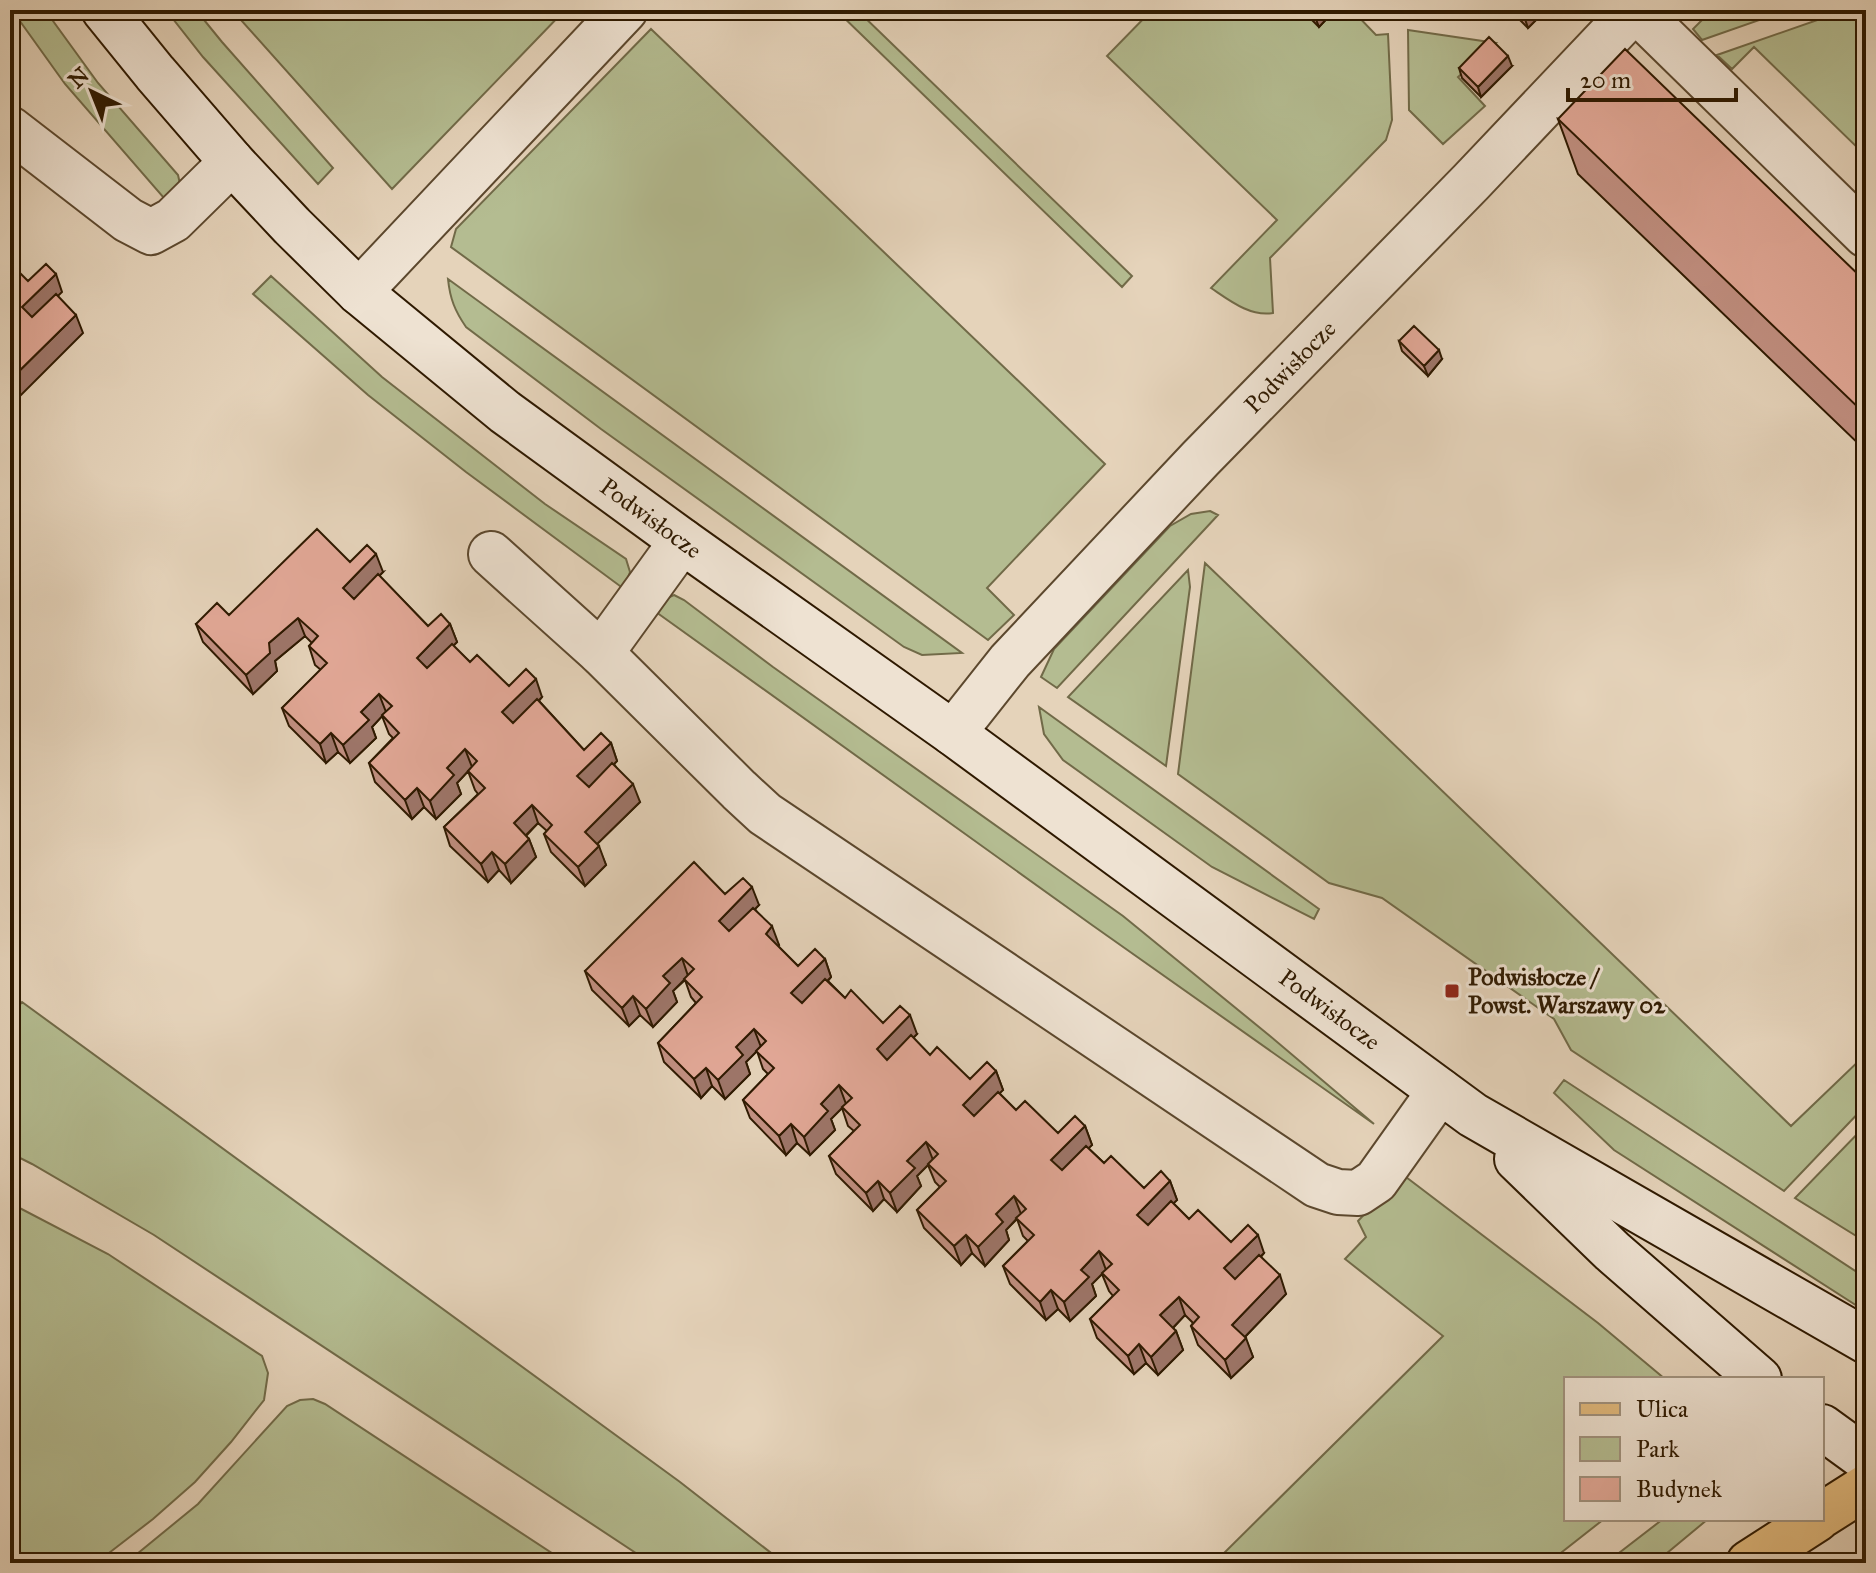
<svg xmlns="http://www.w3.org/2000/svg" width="1876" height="1573" font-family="'IM FELL Great Primer',serif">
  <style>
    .green { fill: #b4bc91; stroke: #716a48; stroke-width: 2 }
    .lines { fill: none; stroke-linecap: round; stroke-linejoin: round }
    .street-casing { stroke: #5c482e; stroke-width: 48 }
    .secondary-casing { stroke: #2e1900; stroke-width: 48 }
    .primary-casing { stroke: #2e1900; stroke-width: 48 }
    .street { stroke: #eee2d2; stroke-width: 44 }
    .secondary { stroke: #eee2d2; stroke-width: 44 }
    .primary { stroke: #e2ba7d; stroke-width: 44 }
    .wall { fill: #c29082; stroke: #2e1900; stroke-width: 2 }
    .shaded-wall { fill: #9e766a; stroke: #2e1900; stroke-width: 2 }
    .building { fill: #e2a897; stroke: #2e1900; stroke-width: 2 }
    .poi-dot { fill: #8f2418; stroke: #eee2d2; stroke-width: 3 }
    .labels { text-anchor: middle; stroke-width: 6; stroke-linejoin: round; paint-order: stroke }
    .street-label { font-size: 24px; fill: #2e1900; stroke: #eee2d2 }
    .poi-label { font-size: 24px; font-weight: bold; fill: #2e1900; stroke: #eee2d2; text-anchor: start }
  </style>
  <rect width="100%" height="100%" fill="#e5d3ba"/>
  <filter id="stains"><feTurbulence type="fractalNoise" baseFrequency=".0025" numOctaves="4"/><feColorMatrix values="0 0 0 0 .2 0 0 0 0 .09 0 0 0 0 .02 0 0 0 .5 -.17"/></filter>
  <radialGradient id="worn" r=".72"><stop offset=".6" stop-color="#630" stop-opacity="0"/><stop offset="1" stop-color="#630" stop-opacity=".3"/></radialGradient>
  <!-- green -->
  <path class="green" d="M 12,10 L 45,10 L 98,83 L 178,175 L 180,184 L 170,205 L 65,84 Z
    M 166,10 L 196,10 L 222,42 L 333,168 L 318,184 L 203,57 Z
    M 232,10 L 565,10 L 392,189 Z
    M 836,10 L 857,10 L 1132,276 L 1122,287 Z
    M 1152,10 L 1352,10 L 1376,35 L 1388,34 L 1392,120 L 1386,140 L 1270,258 L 1273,313 C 1250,317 1229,300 1211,288 L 1277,220 L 1107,56 Z
    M 1712,10 L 1788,10 L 1702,40 L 1693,29 Z
    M 1846,10 L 1866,10 L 1866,156 L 1754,47 L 1732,69 L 1717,55 Z
    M 651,29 L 1105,464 L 987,588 L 1014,615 L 988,640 L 451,247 L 456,229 Z
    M 1408,30 L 1496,43 L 1458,77 L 1485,106 L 1443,144 L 1409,110 Z
    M 271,276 L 382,377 L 545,504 L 626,559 L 630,572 L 624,589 L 466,472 L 368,395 L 253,294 Z
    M 448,279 L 962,653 L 922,655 L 904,647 L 601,429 L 466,327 C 455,311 450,299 448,279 Z
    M 1210,511 L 1218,515 L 1057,688 L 1041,677 L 1054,649 L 1170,526 L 1191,514 Z
    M 1205,563 L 1791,1126 L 1866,1054 L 1866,1105 L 1784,1191 L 1571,1050 L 1554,1019 L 1382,898 L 1329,883 L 1178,774 Z
    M 1188,570 L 1190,587 L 1166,766 L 1068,697 Z
    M 674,595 L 684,600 L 773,667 L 1123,916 L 1270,1036 L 1374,1124 L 1092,925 L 656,612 L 663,600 Z
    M 1039,707 L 1319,909 L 1314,919 L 1212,867 L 1063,760 L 1044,734 Z
    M 22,1002 L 680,1482 L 784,1563 L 651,1563 L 154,1235 L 32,1164 L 10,1153 L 10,1016 Z
    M 1564,1080 L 1866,1278 L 1865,1311 L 1614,1150 L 1554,1093 Z
    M 1866,1125 L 1866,1242 L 1795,1198 Z
    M 1402,1174 L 1598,1323 L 1665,1379 L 1566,1379 L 1566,1519 L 1604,1519 L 1548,1563 L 1214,1563 L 1443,1336 L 1345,1259 L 1366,1237 L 1358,1221 Z
    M 10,1203 L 108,1254 L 262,1356 L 268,1373 L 264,1400 L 231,1442 L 195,1482 L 153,1519 L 109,1553 L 90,1563 L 10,1563 Z
    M 313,1399 L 325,1404 L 567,1563 L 126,1563 L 198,1504 L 287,1406 L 300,1400 Z
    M 1663,1519 L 1708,1519 L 1655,1563 L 1606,1563 Z"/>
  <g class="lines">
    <defs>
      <g id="street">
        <path d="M 1636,10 L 1866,235"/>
        <path d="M 10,129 L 128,220 L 151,232 L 173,220 L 232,162"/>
        <path d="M 359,292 L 625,10"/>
        <path d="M 491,554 L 601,653 L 739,790 L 765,814 L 1317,1185 L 1338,1192 L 1358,1193 L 1376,1181 L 1440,1091"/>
        <path d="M 601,653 L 682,541"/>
        <path id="s1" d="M 953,733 L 1010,661 L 1200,459 L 1471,182 L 1634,10"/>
      </g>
      <g id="secondary">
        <path id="s2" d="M 104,10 L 155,73 L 232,162 L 292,226 L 359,292 L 505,412 L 682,541 L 953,733 L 1473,1115 L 1866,1341"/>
        <path d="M 1517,1159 L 1612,1251 L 1759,1379"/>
        <path d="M 1822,1427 L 1866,1459"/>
      </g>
      <path id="primary" d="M 1822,1515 L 1866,1487
        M 1749,1563 L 1817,1519"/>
    </defs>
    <!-- street casing -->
    <use href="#street" class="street-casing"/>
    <!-- secondary casing -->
    <use href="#secondary" class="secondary-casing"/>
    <!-- primary casing -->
    <use href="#primary" class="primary-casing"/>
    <!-- street -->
    <use href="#street" class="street"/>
    <!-- secondary -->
    <use href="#secondary" class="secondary"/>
    <!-- primary -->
    <use href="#primary" class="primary"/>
  </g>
  <!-- wall -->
  <path class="wall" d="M 1302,10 L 1335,10 L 1319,27 Z
    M 1510,10 L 1546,10 L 1528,28 Z
    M 1512,66 L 1481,97 L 1462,78 L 1459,68 Z
    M 1558,119 L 1866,282 L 1866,451 L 1578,174 Z
    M 1399,341 L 1442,359 L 1428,376 L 1402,351 Z
    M 383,572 L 379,576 L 428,626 L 450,624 L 457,642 L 453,646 L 470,662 L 509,686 L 542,697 L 539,701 L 584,750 L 611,743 L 617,761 L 614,764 L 640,802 L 597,844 L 606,865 L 585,886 L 551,852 L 544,834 L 547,831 L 538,823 L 526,836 L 529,839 L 536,857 L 511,883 L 499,870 L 488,882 L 450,846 L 444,827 L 478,794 L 475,790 L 468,771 L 472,767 L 457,783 L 461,794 L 436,819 L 424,807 L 412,819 L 375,782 L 369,763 L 393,738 L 389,734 L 382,716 L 372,727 L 376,738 L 350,763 L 338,752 L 326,763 L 289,726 L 282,708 L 321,670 L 315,665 L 309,646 L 312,643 L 305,636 L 275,661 L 277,671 L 253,694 L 203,642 L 196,624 Z
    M 725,894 L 759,905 L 755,909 L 779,945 L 778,946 L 798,966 L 825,959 L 831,977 L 828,981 L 845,998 L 883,1023 L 917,1034 L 913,1038 L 930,1055 L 970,1079 L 996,1071 L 1003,1090 L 999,1093 L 1016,1110 L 1058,1133 L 1085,1126 L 1092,1145 L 1088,1148 L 1104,1163 L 1144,1188 L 1170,1181 L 1177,1200 L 1173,1203 L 1189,1219 L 1231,1242 L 1264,1253 L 1261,1257 L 1286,1294 L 1245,1337 L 1253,1357 L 1231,1378 L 1198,1345 L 1191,1326 L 1193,1323 L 1185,1315 L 1173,1328 L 1176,1331 L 1183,1350 L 1158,1375 L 1146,1363 L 1134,1374 L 1097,1338 L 1090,1319 L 1113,1296 L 1109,1291 L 1102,1274 L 1092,1284 L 1096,1296 L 1070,1321 L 1058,1309 L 1046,1320 L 1010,1284 L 1003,1266 L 1028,1241 L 1023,1236 L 1017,1219 L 1006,1230 L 1009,1240 L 985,1266 L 972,1253 L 961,1265 L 924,1228 L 917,1210 L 940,1187 L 935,1182 L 928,1165 L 917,1176 L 921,1186 L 897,1212 L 884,1199 L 873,1211 L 836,1174 L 829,1156 L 854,1131 L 848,1126 L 842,1108 L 831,1119 L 835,1130 L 810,1155 L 797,1143 L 786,1155 L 750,1118 L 743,1100 L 768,1074 L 763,1069 L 757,1051 L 746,1062 L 750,1074 L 725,1099 L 712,1086 L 701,1098 L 664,1062 L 658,1043 L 696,1003 L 691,997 L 685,980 L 673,991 L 677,1002 L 653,1027 L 640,1015 L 629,1026 L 592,990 L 585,971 Z"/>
  <!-- shaded-wall -->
  <path class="shaded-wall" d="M 1322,10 L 1335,10 L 1319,27 L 1315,17 Z
    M 1522,10 L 1546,10 L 1528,28 Z
    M 1508,56 L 1512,66 L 1481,97 L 1478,87 Z
    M 56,274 L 62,292 L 28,325 L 22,307 Z
    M 76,315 L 83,333 L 13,403 L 10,395 L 10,380 Z
    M 1439,350 L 1442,359 L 1428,376 L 1424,366 Z
    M 376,554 L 383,572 L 349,606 L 343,588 Z
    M 298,618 L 305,636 L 275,661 L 277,671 L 253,694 L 246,675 L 269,643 Z
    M 450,624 L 457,642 L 423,676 L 417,658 Z
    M 536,679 L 542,697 L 509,731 L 502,712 Z
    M 379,694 L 386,712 L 372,727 L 376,738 L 350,763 L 343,745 L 361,712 Z
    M 331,733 L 338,752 L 326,763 L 320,744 Z
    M 611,743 L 617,761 L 584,795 L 577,776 Z
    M 465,749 L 472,767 L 457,783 L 461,794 L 436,819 L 430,801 L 447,768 Z
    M 633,784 L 640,802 L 591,850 L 585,832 Z
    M 417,788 L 424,807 L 412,819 L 405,800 Z
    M 532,805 L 538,823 L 520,841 L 514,823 Z
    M 529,839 L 536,857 L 511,883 L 505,864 Z
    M 599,846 L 606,865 L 585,886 L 578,867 Z
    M 492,852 L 499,870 L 488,882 L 481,864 Z
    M 752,887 L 759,905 L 725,939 L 719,921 Z
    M 772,926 L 779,945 L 772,952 L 766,934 Z
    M 682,958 L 688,976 L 673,991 L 677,1002 L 653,1027 L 646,1009 L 663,976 Z
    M 825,959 L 831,977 L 798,1011 L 791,993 Z
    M 633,996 L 640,1015 L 629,1026 L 622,1008 Z
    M 910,1015 L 917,1034 L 884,1068 L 877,1049 Z
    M 754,1029 L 761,1047 L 746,1062 L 750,1074 L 725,1099 L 718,1080 L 736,1047 Z
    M 706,1068 L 712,1086 L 701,1098 L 694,1079 Z
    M 996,1071 L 1003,1090 L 969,1124 L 963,1105 Z
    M 839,1085 L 846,1104 L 831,1119 L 835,1130 L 810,1155 L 804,1137 L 821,1104 Z
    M 791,1124 L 797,1143 L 786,1155 L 779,1136 Z
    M 1085,1126 L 1092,1145 L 1058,1178 L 1051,1160 Z
    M 926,1142 L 933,1160 L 917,1176 L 921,1186 L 897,1212 L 890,1193 L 907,1161 Z
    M 878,1181 L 884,1199 L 873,1211 L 866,1193 Z
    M 1170,1181 L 1177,1200 L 1144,1233 L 1137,1215 Z
    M 1014,1196 L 1021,1214 L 1006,1230 L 1009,1240 L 985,1266 L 978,1247 L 996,1214 Z
    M 966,1235 L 972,1253 L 961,1265 L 954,1246 Z
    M 1258,1235 L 1264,1253 L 1231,1287 L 1224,1268 Z
    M 1099,1251 L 1106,1270 L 1092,1284 L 1096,1296 L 1070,1321 L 1064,1302 L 1081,1270 Z
    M 1280,1275 L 1286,1294 L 1239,1343 L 1232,1325 Z
    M 1051,1290 L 1058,1309 L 1046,1320 L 1040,1302 Z
    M 1179,1297 L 1185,1315 L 1167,1334 L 1160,1315 Z
    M 1176,1331 L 1183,1350 L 1158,1375 L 1151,1357 Z
    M 1246,1338 L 1253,1357 L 1231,1378 L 1225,1360 Z
    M 1139,1344 L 1146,1363 L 1134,1374 L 1128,1356 Z"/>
  <!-- building -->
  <path class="building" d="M 1308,10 L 1322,10 L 1315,17 Z
    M 1489,37 L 1508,56 L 1478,87 L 1459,68 Z
    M 1625,49 L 1866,282 L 1866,415 L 1558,119 Z
    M 10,263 L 28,281 L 46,264 L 56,274 L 22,307 L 32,317 L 56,294 L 76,315 L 10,380 Z
    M 1414,326 L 1439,350 L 1424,366 L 1399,341 Z
    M 317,529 L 350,562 L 367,545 L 376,554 L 343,588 L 354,599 L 378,574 L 428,626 L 441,614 L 450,624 L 417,658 L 427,668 L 452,644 L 470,662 L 477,655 L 509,686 L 526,669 L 536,679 L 502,712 L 513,723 L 537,699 L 584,750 L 601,733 L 611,743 L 577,776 L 589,787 L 612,763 L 633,784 L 585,832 L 599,846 L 578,867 L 544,834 L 552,825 L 532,805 L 514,823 L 529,839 L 505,864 L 492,852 L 481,864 L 444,827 L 485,788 L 468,771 L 477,761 L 465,749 L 447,768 L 454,775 L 430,801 L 417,788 L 405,800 L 369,763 L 399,733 L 382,715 L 392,706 L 379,694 L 361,712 L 369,720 L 343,745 L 331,733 L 320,744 L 282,708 L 327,663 L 309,646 L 318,636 L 298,618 L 269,643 L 270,653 L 246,675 L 196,624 L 217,603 L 229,615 Z
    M 694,862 L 725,894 L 743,878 L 752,887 L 719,921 L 729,931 L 753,908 L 772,926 L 766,934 L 798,966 L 815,949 L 825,959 L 791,993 L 802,1003 L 825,979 L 845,998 L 851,990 L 883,1023 L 900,1006 L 910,1015 L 877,1049 L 887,1060 L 911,1035 L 930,1055 L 937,1047 L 970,1079 L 987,1062 L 996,1071 L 963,1105 L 974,1116 L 998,1092 L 1016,1110 L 1025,1101 L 1058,1133 L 1075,1116 L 1085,1126 L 1051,1160 L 1062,1170 L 1086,1146 L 1104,1163 L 1111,1156 L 1144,1188 L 1161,1171 L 1170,1181 L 1137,1215 L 1148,1225 L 1171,1201 L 1189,1219 L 1198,1210 L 1231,1242 L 1248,1225 L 1258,1235 L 1224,1268 L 1235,1279 L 1259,1255 L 1280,1275 L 1232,1325 L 1246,1338 L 1225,1360 L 1191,1326 L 1199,1317 L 1179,1297 L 1160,1315 L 1176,1331 L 1151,1357 L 1139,1344 L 1128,1356 L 1090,1319 L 1119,1290 L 1102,1273 L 1112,1264 L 1099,1251 L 1081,1270 L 1089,1277 L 1064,1302 L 1051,1290 L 1040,1302 L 1003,1266 L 1034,1235 L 1016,1218 L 1026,1209 L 1014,1196 L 996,1214 L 1003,1222 L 978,1247 L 966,1235 L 954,1246 L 917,1210 L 946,1181 L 928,1164 L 938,1154 L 926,1142 L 907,1161 L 915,1168 L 890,1193 L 878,1181 L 866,1193 L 829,1156 L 860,1125 L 842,1107 L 852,1098 L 839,1085 L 821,1104 L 828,1111 L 804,1137 L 791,1124 L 779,1136 L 743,1100 L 774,1068 L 756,1051 L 766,1041 L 754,1029 L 736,1047 L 743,1055 L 718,1080 L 706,1068 L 694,1079 L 658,1043 L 702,997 L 684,979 L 694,969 L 682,958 L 663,976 L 670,983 L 646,1009 L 633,996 L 622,1008 L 585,971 Z"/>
  <!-- markers -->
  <rect class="poi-dot" x="1444" y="983" width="16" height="16" rx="4"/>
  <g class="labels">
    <!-- street labels -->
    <g class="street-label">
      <text dy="8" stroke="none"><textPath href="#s1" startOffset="498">Podwisłocze</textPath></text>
      <text dy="8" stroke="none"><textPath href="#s2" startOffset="750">Podwisłocze</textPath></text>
      <text dy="8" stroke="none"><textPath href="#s2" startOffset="1588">Podwisłocze</textPath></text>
    </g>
    <!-- poi labels -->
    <g class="poi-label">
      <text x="1468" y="985">Podwisłocze /<tspan x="1468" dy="28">Powst. Warszawy 02</tspan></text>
    </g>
  </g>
  <!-- margin -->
  <rect width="1876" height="1573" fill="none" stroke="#e5d3ba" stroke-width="40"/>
  <rect x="12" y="12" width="1852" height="1549" fill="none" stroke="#2e1900" stroke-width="4"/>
  <rect x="20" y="20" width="1836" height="1533" fill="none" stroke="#2e1900" stroke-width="2"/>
  <!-- legend -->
  <rect x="1564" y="1377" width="260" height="144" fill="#eee2d2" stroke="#a1927e" stroke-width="2"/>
  <rect x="1580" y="1403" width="40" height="12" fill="#e2ba7d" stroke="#a1927e" stroke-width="2"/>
  <text x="1636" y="1417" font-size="24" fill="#2e1900">Ulica</text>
  <rect x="1580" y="1437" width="40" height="24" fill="#b4bc91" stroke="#a1927e" stroke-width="2"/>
  <text x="1636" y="1457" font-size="24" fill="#2e1900">Park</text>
  <rect x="1580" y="1477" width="40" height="24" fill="#e2a897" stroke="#a1927e" stroke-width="2"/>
  <text x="1636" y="1497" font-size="24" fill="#2e1900">Budynek</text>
  <!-- north arrow -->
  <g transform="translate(92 92) rotate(317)" stroke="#eee2d2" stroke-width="6" paint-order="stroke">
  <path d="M0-6L14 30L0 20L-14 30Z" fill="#2e1900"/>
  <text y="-12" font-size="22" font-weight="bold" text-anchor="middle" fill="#2e1900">N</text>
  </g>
  <!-- scale -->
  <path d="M1568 88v12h168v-12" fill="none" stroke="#2e1900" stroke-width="4"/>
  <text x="1580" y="88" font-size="24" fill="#2e1900" stroke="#eee2d2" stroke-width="6" paint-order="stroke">20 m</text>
  <rect width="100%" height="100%" filter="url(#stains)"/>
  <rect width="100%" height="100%" fill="url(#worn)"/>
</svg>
